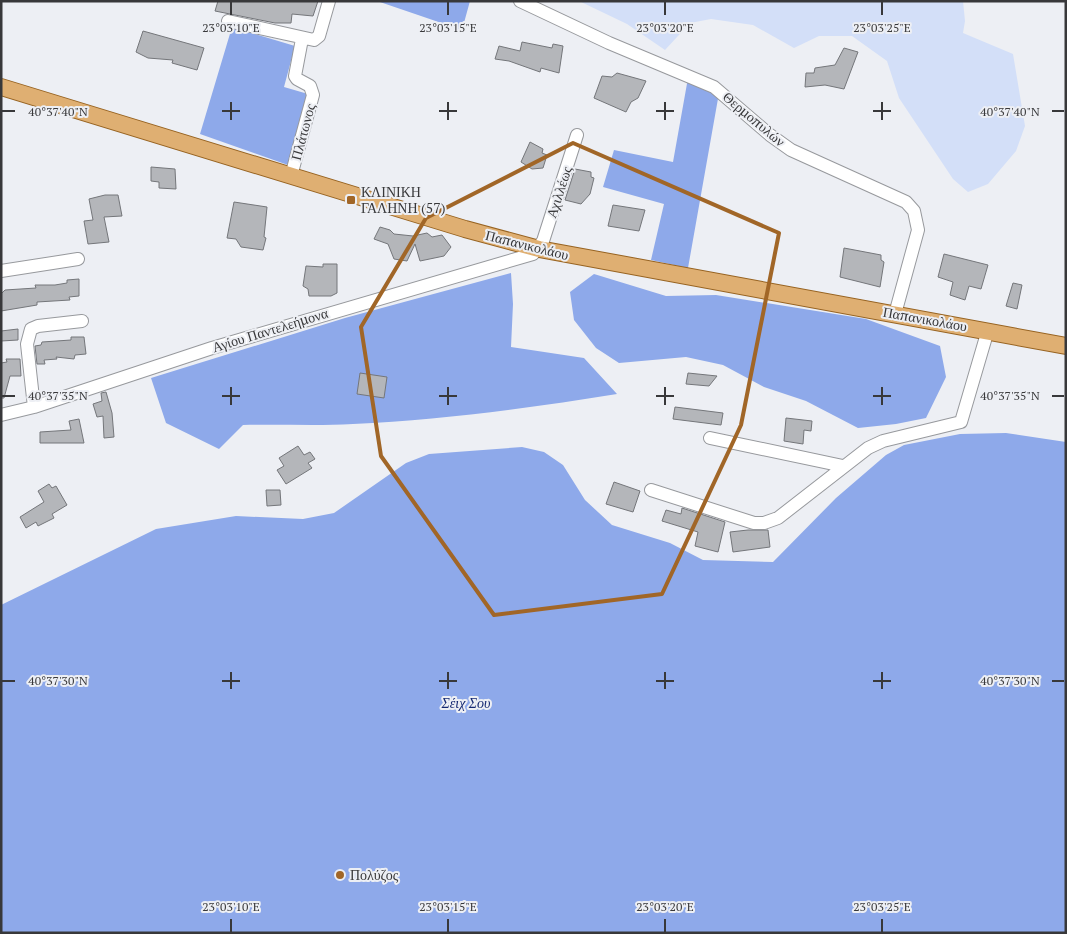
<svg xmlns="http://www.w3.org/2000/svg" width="1067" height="934" font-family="'PT Serif',serif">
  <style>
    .green { fill: #d3dff8 }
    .forest { fill: #8ea9ea }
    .building { fill: #b4b6ba; stroke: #74767a }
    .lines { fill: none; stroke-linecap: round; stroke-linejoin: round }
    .minor-casing { stroke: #97999d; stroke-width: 14 }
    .major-casing { stroke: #976321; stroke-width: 18 }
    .minor { stroke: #fff; stroke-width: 12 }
    .major { stroke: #dfaf72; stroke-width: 16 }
    .marked { fill: none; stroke: #a16627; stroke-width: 4; stroke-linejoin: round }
    .ticks { fill: none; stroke: #38383a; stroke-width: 2 }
    .poi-dot { fill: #a16627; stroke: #edeff4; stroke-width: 2 }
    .labels { text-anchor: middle; stroke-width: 4; stroke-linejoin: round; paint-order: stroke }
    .street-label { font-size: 14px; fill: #38383a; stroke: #edeff4 }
    .poi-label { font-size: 14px; fill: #38383a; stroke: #edeff4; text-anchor: start }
    .park-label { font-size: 14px; font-style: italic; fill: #142872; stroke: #edeff4 }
    .ticks-label { font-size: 12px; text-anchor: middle; fill: #38383a; stroke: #edeff4; stroke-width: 4; stroke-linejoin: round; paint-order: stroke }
  </style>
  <rect width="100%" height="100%" fill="#edeff4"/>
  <!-- green -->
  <path class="green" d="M 579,1 L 963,1 L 965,21 L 963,33 L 1013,54 L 1025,126 L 1016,151 L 988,184 L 968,192 L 953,179 L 899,98 L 887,61 L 852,36 L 819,36 L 794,48 L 753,25 L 711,19 L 690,23 L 665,50 L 627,24 Z"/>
  <!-- forest -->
  <path class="forest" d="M 377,1 L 470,1 L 462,30 Z
    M 232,27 L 295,46 L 284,87 L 308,94 L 288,165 L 200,134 Z
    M 688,78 L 719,93 L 688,268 L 651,260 L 664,204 L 603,187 L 614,150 L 673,162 Z
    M 511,273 L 513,304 L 511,347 L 584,358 L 617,394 C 530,408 442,420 353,424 C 317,426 280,424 243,425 L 219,449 L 166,423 L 151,378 L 345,318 Z
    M 594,274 L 666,296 L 716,295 L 866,319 L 940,346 L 946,377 L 926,418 L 896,424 L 858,428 L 806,401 L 764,387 L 723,365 L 686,357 L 619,363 L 596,348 L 574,320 L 570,292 Z
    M 1006,433 L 1066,442 L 1066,933 L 1,933 L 1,605 L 156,529 L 236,516 L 303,519 L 334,513 L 406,463 L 429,454 L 522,447 L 544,452 L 563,465 L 585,500 L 612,525 L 670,543 L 703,560 L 773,562 L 836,498 L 886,455 L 904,445 L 960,434 Z"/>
  <!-- building -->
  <path class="building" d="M 218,1 L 318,1 L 313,16 L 292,14 L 291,23 L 275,23 L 215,11 Z
    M 143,31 L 204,48 L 197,70 L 172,63 L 173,60 L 148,58 L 136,52 Z
    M 522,42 L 552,48 L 553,44 L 563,46 L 559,73 L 541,68 L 540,72 L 509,61 L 495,59 L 499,46 L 520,51 Z
    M 844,48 L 858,52 L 844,89 L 825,85 L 805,87 L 806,73 L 814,73 L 815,68 L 835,65 Z
    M 617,73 L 646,81 L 638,98 L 631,102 L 626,112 L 594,98 L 602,76 L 612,77 Z
    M 530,142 L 543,149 L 542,153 L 547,155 L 543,168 L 532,169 L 521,162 Z
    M 151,167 L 175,169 L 176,189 L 159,188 L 159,182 L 151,181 Z
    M 575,169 L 591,172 L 591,177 L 594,178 L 590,194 L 581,204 L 565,200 Z
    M 105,195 L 118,195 L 122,216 L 104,217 L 109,242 L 88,244 L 84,221 L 93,220 L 89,199 Z
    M 234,202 L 267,207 L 264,237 L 266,238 L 263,250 L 241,247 L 236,239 L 227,238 Z
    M 613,205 L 645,210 L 639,231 L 608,226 Z
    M 380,227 L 390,230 L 394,234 L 413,236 L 427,233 L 432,237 L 442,235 L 451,247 L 444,256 L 420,261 L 415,244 L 407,261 L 394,259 L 388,244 L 374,239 Z
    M 844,248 L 881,255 L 881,260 L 884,262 L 880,287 L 840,277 Z
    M 944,254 L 988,265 L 981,289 L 969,286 L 965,300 L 950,295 L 953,282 L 938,277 Z
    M 323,264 L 337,264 L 337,293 L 331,296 L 309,296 L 308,289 L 303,286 L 306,266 L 323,267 Z
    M 79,279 L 79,296 L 69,297 L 70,300 L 37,302 L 37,305 L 1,311 L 1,294 L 5,290 L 36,288 L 35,285 L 55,285 L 67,283 L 67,280 Z
    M 1013,283 L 1022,285 L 1017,309 L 1006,306 Z
    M 18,329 L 18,340 L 1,341 L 1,331 Z
    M 71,337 L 84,337 L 86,354 L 75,355 L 74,359 L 56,357 L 57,359 L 44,360 L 45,364 L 37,364 L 35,346 L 41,345 L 42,342 L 71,340 Z
    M 6,359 L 20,359 L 21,376 L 10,376 L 4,398 L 1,398 L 1,363 L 7,362 Z
    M 360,373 L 387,377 L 384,398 L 357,394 Z
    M 688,373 L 717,376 L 709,386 L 686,384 Z
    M 106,392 L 112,413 L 114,437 L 104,438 L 103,416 L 97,417 L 93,404 L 102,401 L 101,393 Z
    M 675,407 L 723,413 L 721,425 L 673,419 Z
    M 786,418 L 812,421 L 811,431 L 804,430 L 803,444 L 784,441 Z
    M 79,419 L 84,443 L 40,443 L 40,432 L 71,430 L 69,421 Z
    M 298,446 L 304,455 L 310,452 L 315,459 L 308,463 L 312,468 L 286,484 L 277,470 L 284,466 L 279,458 Z
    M 614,482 L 640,491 L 633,512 L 606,504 Z
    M 49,484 L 52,488 L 56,486 L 67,505 L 52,514 L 54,518 L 38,526 L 36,522 L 26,528 L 20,517 L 44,502 L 38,491 Z
    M 266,490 L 280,490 L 281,505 L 267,506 Z
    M 682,508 L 725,522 L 718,552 L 695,546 L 698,532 L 662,521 L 666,510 L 681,514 Z
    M 748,530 L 768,530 L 770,547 L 733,552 L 730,532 Z"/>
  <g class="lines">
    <defs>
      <path id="minor" d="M 520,1 L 609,43 L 714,87 L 770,135 L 791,150 L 906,202 L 914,211 L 918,230 L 895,314
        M 228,21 L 314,40 L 319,36 L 329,1
        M 291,176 L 313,95 L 310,86 L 297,79 L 295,76 L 302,39
        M 1,271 L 78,259
        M 34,407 L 27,344 L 31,329 L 38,326 L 82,321
        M 1,415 L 34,407 L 212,348 L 533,254 L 543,241 L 577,135
        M 710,438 L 843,466
        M 651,490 L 754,523 L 764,523 L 778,518 L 868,448 L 883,441 L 961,422 L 988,330"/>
      <path id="major" d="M 1,87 L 465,229 L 539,249 L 1066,346"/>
    </defs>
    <!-- minor casing -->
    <use href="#minor" class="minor-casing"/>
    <!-- major casing -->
    <use href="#major" class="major-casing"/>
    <!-- minor -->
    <use href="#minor" class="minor"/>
    <!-- major -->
    <use href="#major" class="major"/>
  </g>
  <!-- marked area -->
  <path class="marked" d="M 573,143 L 779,233 L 741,425 L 662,594 L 494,615 L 381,456 L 361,327 L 426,218 Z"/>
  <!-- ticks -->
  <path class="ticks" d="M 231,2 L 231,15M 448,2 L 448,15M 665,2 L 665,15M 882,2 L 882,15M 231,102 L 231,120M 448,102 L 448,120M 665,102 L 665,120M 882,102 L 882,120M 2,111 L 15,111M 222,111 L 240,111M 439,111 L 457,111M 656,111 L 674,111M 873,111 L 891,111M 1052,111 L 1064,111M 231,387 L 231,405M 448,387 L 448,405M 665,387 L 665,405M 882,387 L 882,405M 2,396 L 15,396M 222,396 L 240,396M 439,396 L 457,396M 656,396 L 674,396M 873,396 L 891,396M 1052,396 L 1064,396M 231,672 L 231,689M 448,672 L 448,689M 665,672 L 665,689M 882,672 L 882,689M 2,681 L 15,681M 222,681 L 240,681M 439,681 L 457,681M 656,681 L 674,681M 873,681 L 891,681M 1052,681 L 1064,681M 231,919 L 231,932M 448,919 L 448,932M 665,919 L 665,932M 882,919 L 882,932"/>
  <!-- markers -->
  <g class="poi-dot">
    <rect x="346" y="195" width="10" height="10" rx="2.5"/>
    <circle cx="340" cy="875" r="5"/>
  </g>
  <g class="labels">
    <!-- street labels -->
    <g class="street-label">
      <text transform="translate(754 119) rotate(40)" y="5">Θερμοπυλών</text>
      <text transform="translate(303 132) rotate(-75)" y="5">Πλάτωνος</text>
      <text transform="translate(559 192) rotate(-72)" y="5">Αχιλλέως</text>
      <text transform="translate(527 245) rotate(14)" y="5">Παπανικολάου</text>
      <text transform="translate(925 319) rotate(10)" y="5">Παπανικολάου</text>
      <text transform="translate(270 330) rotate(-17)" y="5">Αγίου Παντελεήμονα</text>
    </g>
    <!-- poi labels -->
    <g class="poi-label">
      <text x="361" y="197">ΚΛΙΝΙΚΗ<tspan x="361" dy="16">ΓΑΛΗΝΗ (57)</tspan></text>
      <text x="350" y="880">Πολύζος</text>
    </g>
    <!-- park labels -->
    <g class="park-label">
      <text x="466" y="708">Σέιχ Σου</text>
    </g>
  </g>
  <g class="ticks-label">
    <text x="231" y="32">23°03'10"E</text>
    <text x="448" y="32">23°03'15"E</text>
    <text x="665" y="32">23°03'20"E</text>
    <text x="882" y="32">23°03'25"E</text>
    <text x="58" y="116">40°37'40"N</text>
    <text x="1010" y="116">40°37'40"N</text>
    <text x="58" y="400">40°37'35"N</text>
    <text x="1010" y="400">40°37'35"N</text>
    <text x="58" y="685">40°37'30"N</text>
    <text x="1010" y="685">40°37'30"N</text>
    <text x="231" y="911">23°03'10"E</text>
    <text x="448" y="911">23°03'15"E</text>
    <text x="665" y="911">23°03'20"E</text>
    <text x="882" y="911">23°03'25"E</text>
  </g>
  <!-- border -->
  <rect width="1067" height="934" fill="none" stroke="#38383a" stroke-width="5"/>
</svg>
